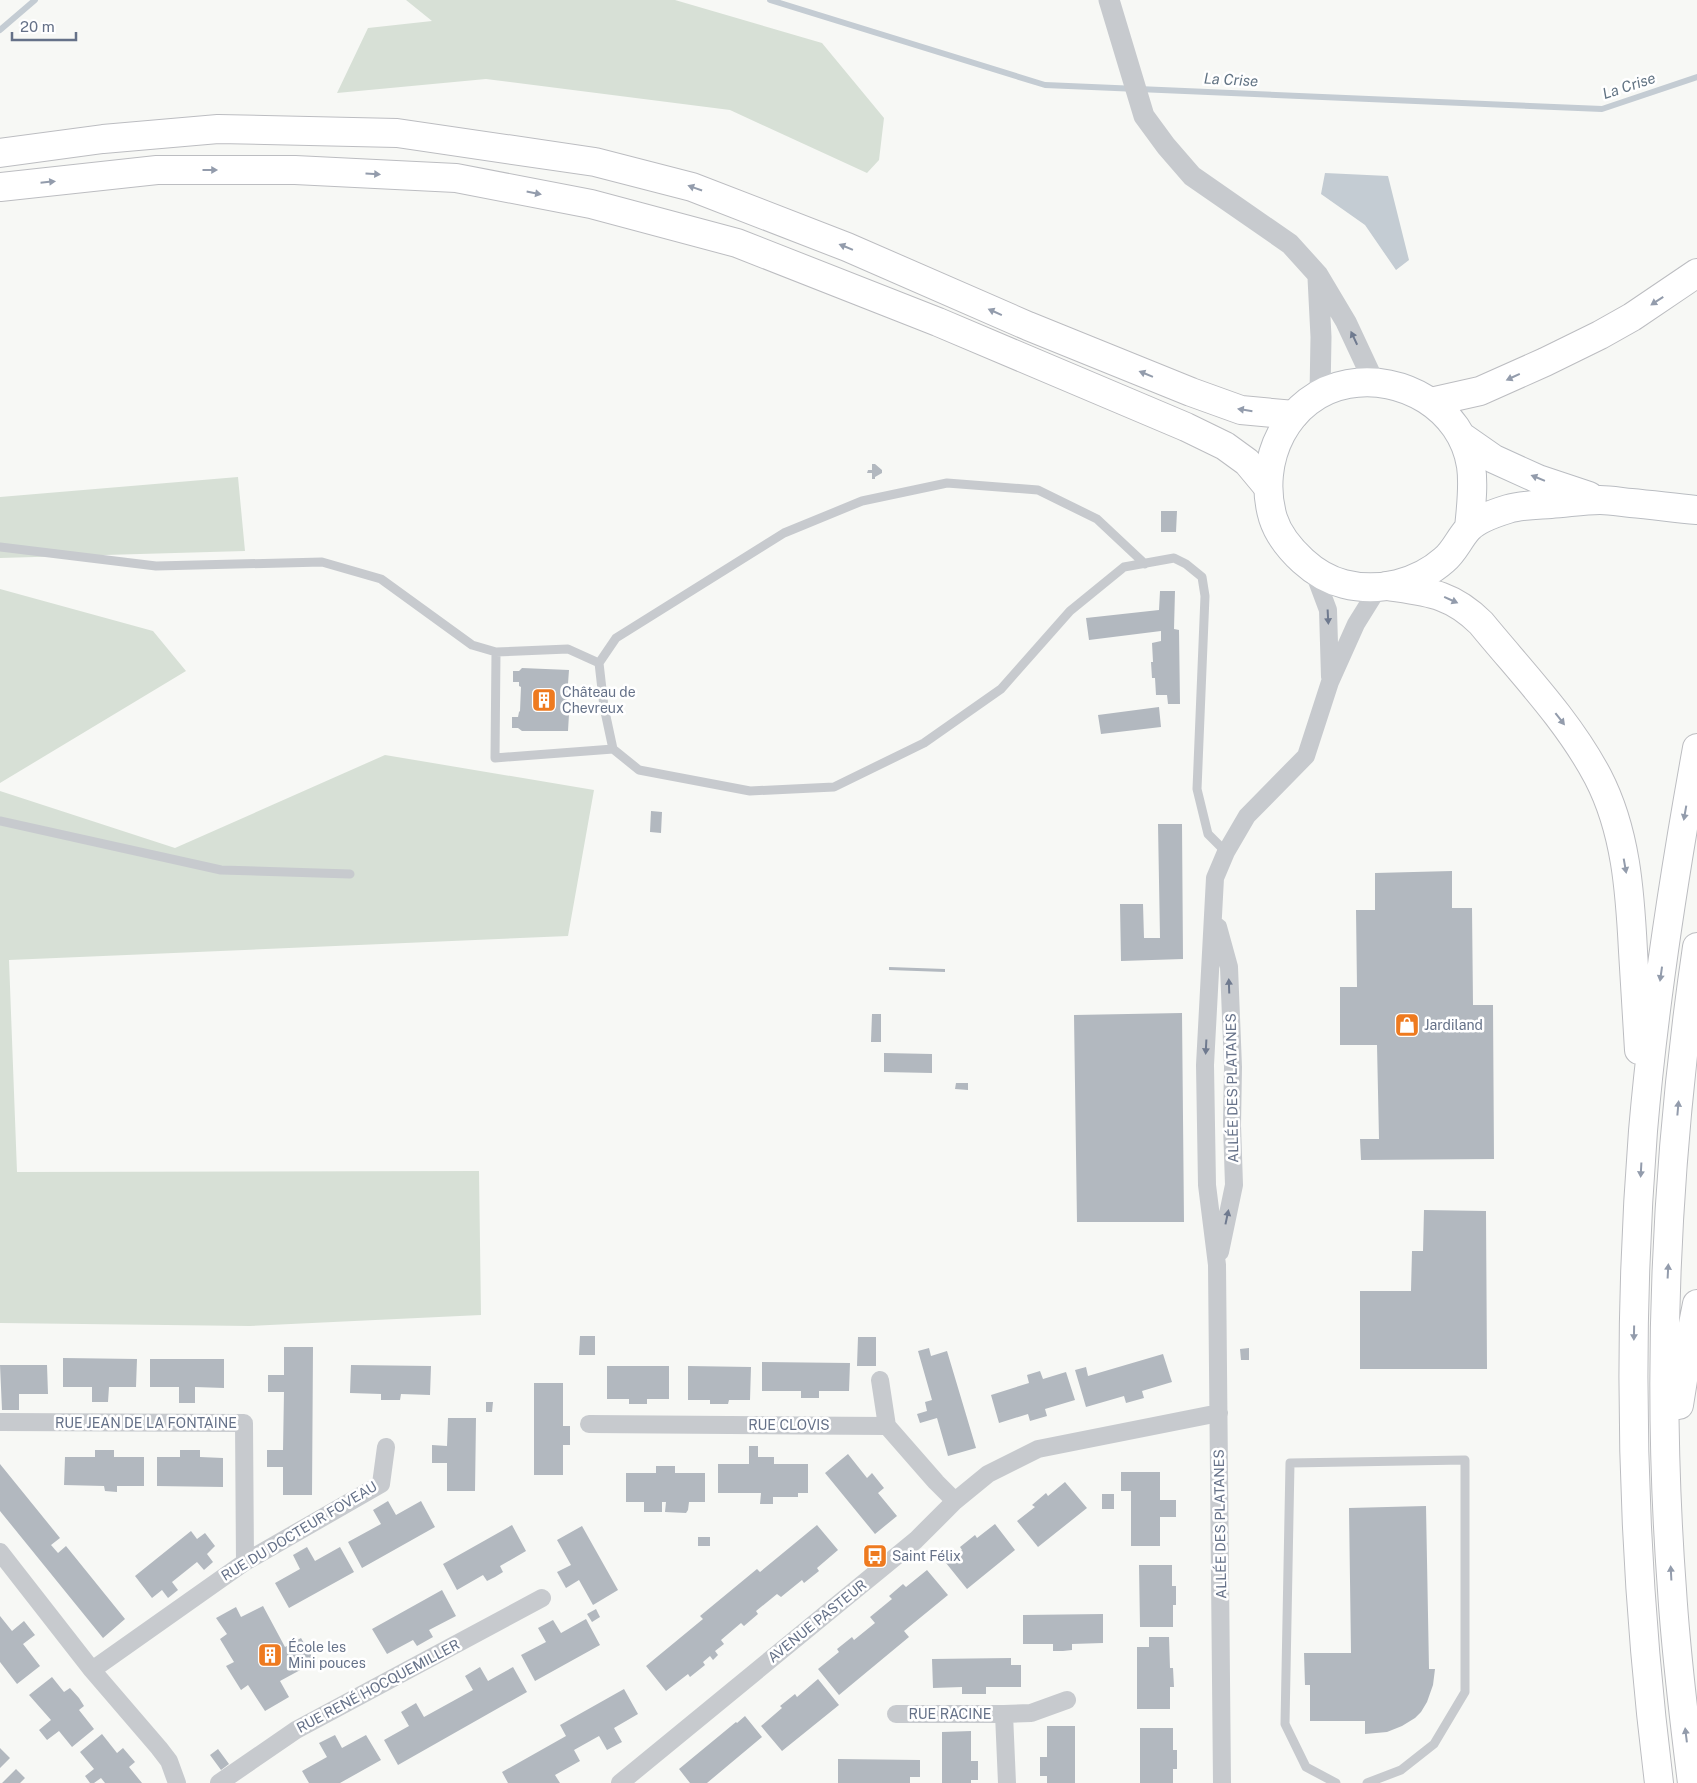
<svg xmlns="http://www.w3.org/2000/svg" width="1697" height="1783" font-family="'Public Sans',sans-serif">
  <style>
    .green { fill: #d7e0d6 }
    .water { fill: #c4ccd3 }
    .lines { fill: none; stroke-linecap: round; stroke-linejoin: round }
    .stream { stroke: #c4ccd3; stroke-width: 6 }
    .building { fill: #b2b8bf }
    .primary-casing { stroke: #babdc2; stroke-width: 30 }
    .trunk-casing { stroke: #bcbdc1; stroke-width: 30 }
    .service { stroke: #c7cace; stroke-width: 9 }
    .minor { stroke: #c7cace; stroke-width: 18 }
    .tertiary { stroke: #c7cace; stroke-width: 21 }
    .primary { stroke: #fff; stroke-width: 28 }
    .trunk { stroke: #fff; stroke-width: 28 }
    .oneway { fill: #939cac }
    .oneway2 { fill: #6f7a8f }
    .labels { text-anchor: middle; stroke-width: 5; stroke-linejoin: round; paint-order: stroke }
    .poi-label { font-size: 14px; fill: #657188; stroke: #fff; text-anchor: start }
    .street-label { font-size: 14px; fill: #657188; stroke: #fff }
    .water-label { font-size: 15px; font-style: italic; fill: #617383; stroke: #fff }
  </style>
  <rect width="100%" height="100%" fill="#f7f8f5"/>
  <!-- green -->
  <path class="green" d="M 406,0 L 675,0 L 822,43 L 884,118 L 879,160 L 867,173 L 730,110 L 486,79 L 337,93 L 368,28 L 432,21 Z
    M 238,477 L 245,551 L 0,558 L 0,497 Z
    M 0,589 L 153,631 L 186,671 L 0,783 Z
    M 385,755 L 594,790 L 568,936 L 9,960 L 17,1172 L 479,1171 L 481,1315 L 250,1326 L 0,1323 L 0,791 L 175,848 Z"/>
  <!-- water -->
  <path class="water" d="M 1325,173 L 1388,176 L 1409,260 L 1396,270 L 1365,225 L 1321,194 Z"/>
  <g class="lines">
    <!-- stream -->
    <path class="stream" d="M 770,0 L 1045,85 L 1602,109 L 1697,77
      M 0,30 L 35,0"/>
  </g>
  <!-- building -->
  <path class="building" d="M 872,464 L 875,464 L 882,470 L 882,473 L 875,477 L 875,479 L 872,479 L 872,473 L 867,473 L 868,470 L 872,470 Z
    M 1161,511 L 1177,511 L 1176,532 L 1161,532 Z
    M 1160,591 L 1175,591 L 1174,629 L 1179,630 L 1180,704 L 1168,704 L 1167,695 L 1156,695 L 1155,678 L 1152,678 L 1151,662 L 1153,662 L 1152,643 L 1161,641 L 1161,631 L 1089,640 L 1086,618 L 1159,610 Z
    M 522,668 L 569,670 L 566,711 L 569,714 L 568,731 L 522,731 L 518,728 L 512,728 L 512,717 L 518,717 L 519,712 L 520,711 L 521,687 L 519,686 L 519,682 L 513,682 L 513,671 L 519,671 Z
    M 1159,707 L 1161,727 L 1101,734 L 1098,715 Z
    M 651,811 L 662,812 L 661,833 L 650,832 Z
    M 1158,824 L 1182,824 L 1183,959 L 1121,961 L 1120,904 L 1143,904 L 1144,938 L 1160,938 Z
    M 1452,871 L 1452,908 L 1472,908 L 1473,1005 L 1493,1005 L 1494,1159 L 1361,1160 L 1360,1139 L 1379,1139 L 1377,1045 L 1340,1045 L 1340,987 L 1357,987 L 1356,910 L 1375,910 L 1375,873 Z
    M 889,967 L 945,969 L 945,972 L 889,970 Z
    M 1182,1013 L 1184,1222 L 1077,1222 L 1074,1015 Z
    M 872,1014 L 881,1014 L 881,1042 L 871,1042 Z
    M 884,1053 L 932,1054 L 932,1073 L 884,1072 Z
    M 956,1083 L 968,1083 L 968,1090 L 955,1089 Z
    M 1424,1210 L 1486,1211 L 1487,1369 L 1360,1369 L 1360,1291 L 1411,1291 L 1412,1251 L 1423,1251 Z
    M 580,1336 L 595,1336 L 595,1355 L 579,1355 Z
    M 858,1337 L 876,1337 L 876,1366 L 857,1366 Z
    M 284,1347 L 313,1347 L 312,1495 L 283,1495 L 283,1467 L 267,1467 L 267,1450 L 283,1450 L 284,1392 L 268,1392 L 268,1375 L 284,1375 Z
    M 929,1348 L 931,1356 L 947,1351 L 976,1448 L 948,1456 L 937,1418 L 920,1423 L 917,1414 L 927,1411 L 925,1402 L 932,1400 L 918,1351 Z
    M 1249,1348 L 1249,1360 L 1241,1360 L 1240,1349 Z
    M 1163,1354 L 1172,1382 L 1142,1391 L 1144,1398 L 1126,1403 L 1124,1396 L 1086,1407 L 1075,1370 L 1086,1367 L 1088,1376 Z
    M 63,1358 L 137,1359 L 136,1387 L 109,1387 L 108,1402 L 92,1402 L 92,1387 L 63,1387 Z
    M 150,1359 L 224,1359 L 224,1388 L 195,1387 L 195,1403 L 179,1403 L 179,1387 L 150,1387 Z
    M 762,1362 L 850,1363 L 849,1391 L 819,1391 L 819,1398 L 801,1398 L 801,1391 L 762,1391 Z
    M 0,1365 L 47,1365 L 48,1394 L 19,1394 L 19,1410 L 2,1410 Z
    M 351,1365 L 431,1366 L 430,1395 L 401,1394 L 400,1400 L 381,1400 L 381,1394 L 350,1393 Z
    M 607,1366 L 669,1366 L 669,1399 L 647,1399 L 647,1404 L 629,1404 L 629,1399 L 607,1399 Z
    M 688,1366 L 751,1367 L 750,1400 L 729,1400 L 728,1404 L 710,1404 L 710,1400 L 688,1400 Z
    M 1040,1371 L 1043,1379 L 1066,1372 L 1075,1400 L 1045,1409 L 1047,1416 L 1030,1421 L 1028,1414 L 999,1423 L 991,1395 L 1029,1383 L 1027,1375 Z
    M 534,1383 L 563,1383 L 563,1426 L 570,1426 L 570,1445 L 563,1445 L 563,1475 L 534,1475 Z
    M 486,1402 L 493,1402 L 492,1412 L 486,1412 Z
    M 448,1418 L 476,1418 L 475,1491 L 447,1491 L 447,1463 L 432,1463 L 432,1445 L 447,1446 Z
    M 749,1446 L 758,1446 L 758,1457 L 774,1457 L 774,1464 L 808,1464 L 808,1493 L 798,1493 L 798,1497 L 773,1497 L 773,1504 L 760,1504 L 761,1493 L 718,1493 L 718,1464 L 749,1464 Z
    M 95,1450 L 114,1450 L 114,1457 L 144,1457 L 144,1486 L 117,1486 L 117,1492 L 105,1491 L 104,1486 L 64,1485 L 65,1457 L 95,1457 Z
    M 180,1450 L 200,1450 L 200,1457 L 223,1458 L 223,1487 L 157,1486 L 157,1457 L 180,1457 Z
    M 848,1454 L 867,1478 L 872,1473 L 884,1488 L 878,1493 L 897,1516 L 875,1534 L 825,1473 Z
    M 0,1464 L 60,1538 L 51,1545 L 58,1553 L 66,1546 L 125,1619 L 103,1638 L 0,1511 Z
    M 656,1466 L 675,1466 L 675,1473 L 705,1473 L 705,1502 L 689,1502 L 688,1510 L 686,1513 L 665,1512 L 666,1502 L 662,1502 L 662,1512 L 644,1512 L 644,1502 L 626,1502 L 626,1473 L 656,1473 Z
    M 1121,1472 L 1160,1472 L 1160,1500 L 1176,1500 L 1176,1517 L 1160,1517 L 1160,1546 L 1131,1546 L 1131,1491 L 1121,1491 Z
    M 1065,1482 L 1087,1508 L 1038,1547 L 1017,1521 L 1035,1507 L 1032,1505 L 1046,1493 L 1048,1496 Z
    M 1102,1494 L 1114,1494 L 1114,1509 L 1102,1509 Z
    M 388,1501 L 396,1515 L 421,1501 L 435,1527 L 362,1568 L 348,1542 L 381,1524 L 373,1510 Z
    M 1426,1506 L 1429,1669 L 1435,1669 L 1433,1685 L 1427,1702 L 1421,1712 L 1415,1718 L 1402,1726 L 1387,1732 L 1365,1734 L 1365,1721 L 1310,1721 L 1310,1685 L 1305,1685 L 1304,1653 L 1351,1653 L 1349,1508 Z
    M 995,1524 L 1015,1550 L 967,1589 L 946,1563 L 962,1550 L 960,1547 L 975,1535 L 977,1538 Z
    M 512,1525 L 526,1551 L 500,1566 L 503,1572 L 495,1577 L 487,1581 L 483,1575 L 457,1590 L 443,1564 Z
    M 817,1525 L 838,1550 L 817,1568 L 819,1571 L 804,1583 L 802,1580 L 781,1597 L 777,1594 L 756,1611 L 758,1614 L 744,1626 L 741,1623 L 721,1640 L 724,1644 L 715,1651 L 718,1655 L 713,1660 L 710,1656 L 703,1662 L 705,1665 L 690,1677 L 688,1674 L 666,1691 L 646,1666 L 703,1619 L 700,1616 L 757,1569 L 760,1572 Z
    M 582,1526 L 618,1590 L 593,1605 L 579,1580 L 566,1588 L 557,1572 L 571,1565 L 557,1540 Z
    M 191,1531 L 197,1539 L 205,1533 L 215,1546 L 207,1554 L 213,1562 L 204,1570 L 197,1562 L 172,1582 L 178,1590 L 168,1598 L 162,1590 L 152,1598 L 135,1576 Z
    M 698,1537 L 710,1537 L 710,1546 L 698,1546 Z
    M 307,1547 L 315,1561 L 340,1547 L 354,1572 L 289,1608 L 275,1583 L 300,1569 L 293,1555 Z
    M 1139,1565 L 1172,1565 L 1172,1586 L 1176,1586 L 1176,1605 L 1173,1605 L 1173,1627 L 1140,1627 Z
    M 927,1570 L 948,1595 L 904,1631 L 909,1637 L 839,1695 L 818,1669 L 839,1652 L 837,1649 L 852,1637 L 854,1640 L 875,1623 L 870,1617 L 892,1599 L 889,1596 L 903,1584 L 906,1587 Z
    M 442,1590 L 456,1616 L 429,1630 L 433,1637 L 417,1646 L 413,1640 L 387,1654 L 372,1629 Z
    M 263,1606 L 285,1647 L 301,1638 L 315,1662 L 280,1681 L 289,1697 L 265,1711 L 248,1685 L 241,1690 L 226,1666 L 234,1662 L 220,1639 L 227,1634 L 216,1618 L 236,1607 L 241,1617 Z
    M 596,1609 L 600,1617 L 592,1622 L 587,1614 Z
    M 1103,1614 L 1103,1643 L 1072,1644 L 1072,1650 L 1063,1651 L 1053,1651 L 1053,1644 L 1023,1644 L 1023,1615 Z
    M 0,1616 L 12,1631 L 24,1621 L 35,1635 L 23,1644 L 40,1666 L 17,1684 L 0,1662 Z
    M 586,1619 L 600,1645 L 535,1681 L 521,1655 L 546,1642 L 538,1628 L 553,1620 L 561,1633 Z
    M 1149,1637 L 1169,1637 L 1170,1668 L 1173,1668 L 1174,1687 L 1170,1687 L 1170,1709 L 1137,1709 L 1137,1647 L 1149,1647 Z
    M 1011,1658 L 1011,1665 L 1021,1665 L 1021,1687 L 986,1687 L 986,1694 L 962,1694 L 962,1687 L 933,1688 L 932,1659 Z
    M 480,1667 L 488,1681 L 513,1667 L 527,1692 L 398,1765 L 384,1740 L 409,1726 L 401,1712 L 416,1703 L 424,1717 L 473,1690 L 465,1676 Z
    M 52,1677 L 64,1692 L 70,1688 L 79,1698 L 84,1706 L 79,1710 L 94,1729 L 72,1747 L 59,1731 L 47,1740 L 39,1730 L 51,1720 L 29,1695 Z
    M 818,1679 L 839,1705 L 782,1751 L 761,1726 L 782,1708 L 780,1706 L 795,1694 L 797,1697 Z
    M 624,1689 L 638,1714 L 614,1728 L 622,1742 L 607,1750 L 599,1736 L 574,1750 L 580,1761 L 555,1775 L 560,1783 L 508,1783 L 502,1772 L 566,1736 L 560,1725 Z
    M 745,1716 L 762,1737 L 707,1783 L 690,1783 L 679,1769 L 736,1722 L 737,1723 Z
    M 1047,1726 L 1075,1726 L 1075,1783 L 1047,1783 L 1047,1776 L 1040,1776 L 1040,1757 L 1047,1757 Z
    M 1140,1728 L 1173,1728 L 1173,1750 L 1177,1750 L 1177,1769 L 1173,1769 L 1173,1783 L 1140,1783 Z
    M 971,1731 L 971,1761 L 978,1761 L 978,1780 L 971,1780 L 971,1783 L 942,1783 L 942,1732 Z
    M 102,1734 L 117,1753 L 123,1748 L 135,1762 L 129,1767 L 142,1783 L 105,1783 L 101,1778 L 94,1783 L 90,1783 L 85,1776 L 94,1769 L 80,1752 Z
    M 335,1735 L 342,1748 L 366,1735 L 381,1760 L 340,1783 L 309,1783 L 302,1771 L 327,1757 L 319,1743 Z
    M 0,1748 L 10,1758 L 0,1768 Z
    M 218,1749 L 229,1764 L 221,1770 L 210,1755 Z
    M 838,1759 L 920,1760 L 920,1777 L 910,1777 L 910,1783 L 838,1783 Z
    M 16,1769 L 25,1778 L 20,1783 L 2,1783 Z"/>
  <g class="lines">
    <defs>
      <path id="primary" d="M 1461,436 L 1494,459 L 1538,479 L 1589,496
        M 1469,528 C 1471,507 1474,486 1471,466 C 1462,408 1402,374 1348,384 C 1287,395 1256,461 1273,518 C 1278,534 1290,549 1303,561 C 1315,572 1328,580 1344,584 C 1379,593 1418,583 1444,560 C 1454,552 1459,539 1468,529 C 1477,519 1495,513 1508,509 C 1521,505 1537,505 1551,504 C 1567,503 1584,500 1600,500 C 1610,500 1621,502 1631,503 C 1653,505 1675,508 1697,510"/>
      <path id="trunk" d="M 0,153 L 103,139 L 218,129 L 397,133 L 595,162 L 692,187 L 847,247 L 1028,326 L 1191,392 L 1241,410 L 1294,415
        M 0,187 L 157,170 L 295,170 L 456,178 L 591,204 L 737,243 L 938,322 L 1186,427 L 1225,446 L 1247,462 L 1267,486
        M 1431,402 L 1480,391 L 1545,362 L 1600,335 L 1632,317 L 1697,273
        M 1387,586 C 1427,592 1451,593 1481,623 C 1522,673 1568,720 1598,777 C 1626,831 1630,892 1633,951 C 1635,984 1637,1017 1639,1050
        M 1679,1405 L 1687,1355 L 1697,1304
        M 1659,1783 C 1632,1567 1626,1348 1643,1131 C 1654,1002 1674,875 1697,748
        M 1692,1783 C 1684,1719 1676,1655 1672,1590 C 1656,1377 1666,1158 1697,947"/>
    </defs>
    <!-- primary casing -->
    <use href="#primary" class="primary-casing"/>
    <!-- trunk casing -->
    <use href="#trunk" class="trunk-casing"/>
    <!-- service -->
    <path class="service" d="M 0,547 L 156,566 L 322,562 L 381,579 L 472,645 L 496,652
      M 1145,564 L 1097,519 L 1038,490 L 947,483 L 862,501 L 784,533 L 616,638 L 599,663 L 604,707 L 613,749 L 639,770 L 750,791 L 834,787 L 924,743 L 1001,689 L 1070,611 L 1124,567 L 1174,558 L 1186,564 L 1202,577 L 1205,596 L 1197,789 L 1208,834 L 1226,852
      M 599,663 L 568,649 L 496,652 L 495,758 L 613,749
      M 0,821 L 221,870 L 350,874
      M 1336,1783 L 1306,1767 L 1285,1724 L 1290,1463 L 1465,1460 L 1465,1692 L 1434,1744 L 1401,1770 L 1367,1783"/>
    <!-- minor -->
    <path class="minor" d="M 1313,570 L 1328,610 L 1330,677
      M 1218,927 L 1229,967 L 1233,1067 L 1232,1125 L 1234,1185 L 1220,1252
      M 880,1380 L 887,1426
      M 0,1422 L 244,1423 L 245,1562
      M 589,1424 L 887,1426 L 936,1482 L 955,1501
      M 0,1552 L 92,1670 L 159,1748 L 169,1761 L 177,1783
      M 92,1670 L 245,1562 L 381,1484 L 386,1447
      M 896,1714 L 1004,1714 L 1007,1783
      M 1004,1714 L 1031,1713 L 1067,1700
      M 219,1783 L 296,1730 L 542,1598
      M 620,1783 L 916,1540 L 955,1501 L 988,1474 L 1038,1449 L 1219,1413
      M 1222,1783 L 1217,1265 L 1207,1185 L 1205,1065 L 1215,878 L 1226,852 L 1247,816 L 1306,756 L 1330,682 L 1356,624 L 1379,587"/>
    <!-- tertiary -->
    <path class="tertiary" d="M 1109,0 L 1144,116 L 1166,146 L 1192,176 L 1290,244 L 1318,275 L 1346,322 L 1374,382
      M 1318,278 L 1321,337 L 1320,394"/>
    <!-- primary -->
    <use href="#primary" class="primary"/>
    <!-- trunk -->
    <use href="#trunk" class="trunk"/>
  </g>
  <!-- one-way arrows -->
  <defs><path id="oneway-solid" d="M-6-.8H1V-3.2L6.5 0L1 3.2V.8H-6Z" transform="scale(1.25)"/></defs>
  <g class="oneway">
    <use href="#oneway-solid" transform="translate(210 170)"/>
    <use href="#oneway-solid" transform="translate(373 174) rotate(3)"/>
    <use href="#oneway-solid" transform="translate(48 182) rotate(-6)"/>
    <use href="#oneway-solid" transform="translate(695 188) rotate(-161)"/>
    <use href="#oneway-solid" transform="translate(534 193) rotate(11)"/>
    <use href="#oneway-solid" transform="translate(846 247) rotate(-158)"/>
    <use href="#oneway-solid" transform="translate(1657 301) rotate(147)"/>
    <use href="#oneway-solid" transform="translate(995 312) rotate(-156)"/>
    <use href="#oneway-solid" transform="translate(1146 374) rotate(-158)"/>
    <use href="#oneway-solid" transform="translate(1513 377) rotate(155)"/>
    <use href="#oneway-solid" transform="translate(1245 410) rotate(-171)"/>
    <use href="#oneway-solid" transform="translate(1538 478) rotate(-158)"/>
    <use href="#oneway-solid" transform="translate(1451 600) rotate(24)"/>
    <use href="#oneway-solid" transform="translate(1560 719) rotate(52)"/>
    <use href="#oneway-solid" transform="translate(1685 813) rotate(100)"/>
    <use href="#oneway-solid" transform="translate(1625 866) rotate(80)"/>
    <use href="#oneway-solid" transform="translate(1661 974) rotate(98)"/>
    <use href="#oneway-solid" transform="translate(1678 1108) rotate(-85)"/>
    <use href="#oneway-solid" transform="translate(1641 1170) rotate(93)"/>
    <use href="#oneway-solid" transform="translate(1668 1271) rotate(-87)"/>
    <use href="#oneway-solid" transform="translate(1634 1333) rotate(91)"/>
    <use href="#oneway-solid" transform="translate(1671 1573) rotate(-93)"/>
    <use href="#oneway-solid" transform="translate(1686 1735) rotate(-97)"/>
  </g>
  <g class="oneway2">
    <use href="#oneway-solid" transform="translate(1354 338) rotate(-115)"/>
    <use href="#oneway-solid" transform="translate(1328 617) rotate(87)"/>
    <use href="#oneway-solid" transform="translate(1229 986) rotate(-92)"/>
    <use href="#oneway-solid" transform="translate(1206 1047) rotate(93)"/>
    <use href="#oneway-solid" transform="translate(1227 1217) rotate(-78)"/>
  </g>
  <!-- icons -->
  <defs>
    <symbol id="building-square" viewBox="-11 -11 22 22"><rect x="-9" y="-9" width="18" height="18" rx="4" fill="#ee7a1f" stroke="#fff"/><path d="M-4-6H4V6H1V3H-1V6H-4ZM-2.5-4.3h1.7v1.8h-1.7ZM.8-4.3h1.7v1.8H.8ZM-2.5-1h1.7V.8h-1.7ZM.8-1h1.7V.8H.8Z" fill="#fff"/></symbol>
    <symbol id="shop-square" viewBox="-11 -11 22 22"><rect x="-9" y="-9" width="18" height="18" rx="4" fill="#ee7a1f" stroke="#fff"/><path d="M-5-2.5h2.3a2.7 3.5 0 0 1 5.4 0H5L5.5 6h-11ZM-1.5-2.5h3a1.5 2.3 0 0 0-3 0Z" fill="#fff"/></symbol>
    <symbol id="bus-square" viewBox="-11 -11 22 22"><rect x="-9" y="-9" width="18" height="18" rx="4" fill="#ee7a1f" stroke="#fff"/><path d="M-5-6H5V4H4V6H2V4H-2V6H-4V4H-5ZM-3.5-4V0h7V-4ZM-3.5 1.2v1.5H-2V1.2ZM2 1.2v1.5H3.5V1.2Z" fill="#fff"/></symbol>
  </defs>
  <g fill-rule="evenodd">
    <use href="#building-square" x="530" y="686" width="28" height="28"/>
    <use href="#shop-square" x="1393" y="1011" width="28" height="28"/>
    <use href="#bus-square" x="861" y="1542" width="28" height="28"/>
    <use href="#building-square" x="256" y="1641" width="28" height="28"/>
  </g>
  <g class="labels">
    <!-- poi labels -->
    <g class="poi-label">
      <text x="562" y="697">Château de<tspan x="562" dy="16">Chevreux</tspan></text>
      <text x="1424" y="1030">Jardiland</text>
      <text x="892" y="1561">Saint Félix</text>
      <text x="288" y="1652">École les<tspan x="288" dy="16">Mini pouces</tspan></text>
    </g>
    <!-- street labels -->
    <g class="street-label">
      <text transform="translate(1232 1088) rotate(-91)" y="5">ALLÉE DES PLATANES</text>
      <text x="146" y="1428">RUE JEAN DE LA FONTAINE</text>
      <text x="789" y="1430">RUE CLOVIS</text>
      <text transform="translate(1220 1524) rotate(-91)" y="5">ALLÉE DES PLATANES</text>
      <text transform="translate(299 1531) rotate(-31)" y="5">RUE DU DOCTEUR FOVEAU</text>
      <text transform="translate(817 1621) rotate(-39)" y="5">AVENUE PASTEUR</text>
      <text transform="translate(378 1686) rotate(-28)" y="5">RUE RENÉ HOCQUEMILLER</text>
      <text x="950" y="1719">RUE RACINE</text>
    </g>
    <!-- water labels -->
    <g class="water-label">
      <text transform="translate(1231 80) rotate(3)" y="5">La Crise</text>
      <text transform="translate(1629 86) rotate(-18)" y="5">La Crise</text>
    </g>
  </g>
  <!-- scale -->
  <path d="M12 32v8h64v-8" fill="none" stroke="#657188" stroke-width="2.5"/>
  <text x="20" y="32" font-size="15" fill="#657188" stroke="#ffffff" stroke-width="4" paint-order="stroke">20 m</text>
</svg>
